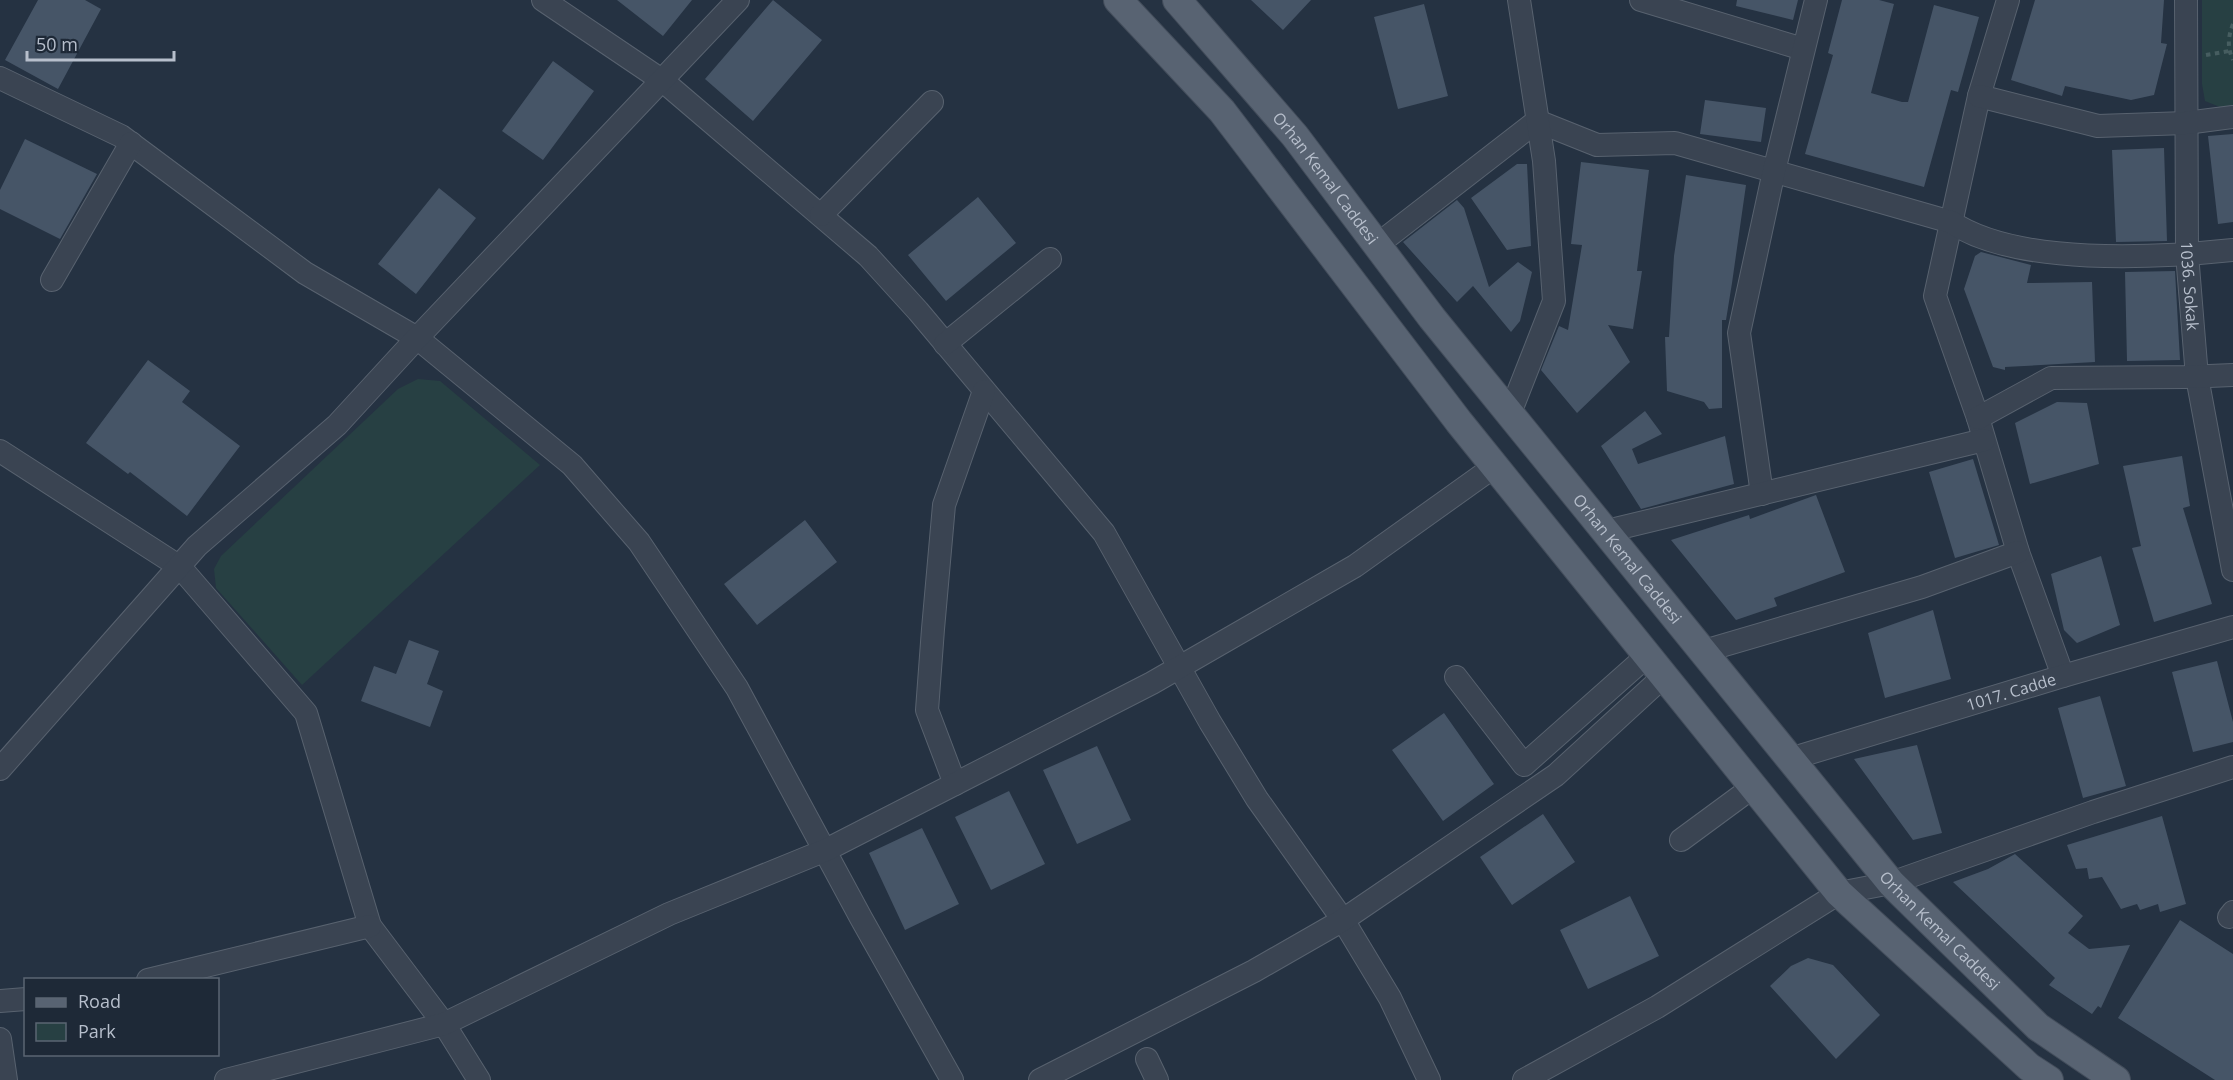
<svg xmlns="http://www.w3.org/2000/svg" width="2233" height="1080" font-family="'Open Sans',sans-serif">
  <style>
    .green { fill: #274043 }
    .building { fill: #465567 }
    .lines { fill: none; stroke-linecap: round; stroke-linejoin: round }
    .minor-casing { stroke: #58626f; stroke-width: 24 }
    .major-casing { stroke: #434d5b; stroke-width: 30 }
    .path { stroke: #465d60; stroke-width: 4; stroke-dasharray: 4.5 4.5; stroke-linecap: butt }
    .minor { stroke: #3a4452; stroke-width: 22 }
    .major { stroke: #586372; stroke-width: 28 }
    .labels { text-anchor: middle; stroke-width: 5; stroke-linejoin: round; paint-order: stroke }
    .street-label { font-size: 16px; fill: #b7bfcc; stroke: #1e2937 }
  </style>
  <rect width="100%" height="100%" fill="#253242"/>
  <!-- green -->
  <path class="green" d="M 2202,0 L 2233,0 L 2233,105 L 2220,107 L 2205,101 L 2202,84 Z
    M 418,379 L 440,381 L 540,465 L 302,685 L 216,588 L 214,569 L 221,556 L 398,389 Z"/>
  <!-- building -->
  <path class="building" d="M 38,0 L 85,0 L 101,9 L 58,89 L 5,60 Z
    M 617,0 L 692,0 L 663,36 Z
    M 773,0 L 822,40 L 753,121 L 705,79 Z
    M 1251,0 L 1311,0 L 1283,30 Z
    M 1737,0 L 1798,0 L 1793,20 L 1736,6 Z
    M 1842,0 L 1879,0 L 1894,4 L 1871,93 L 1902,102 L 1908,102 L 1934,5 L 1979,17 L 1958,92 L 1951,90 L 1924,187 L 1805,154 L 1833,55 L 1828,53 Z
    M 2035,0 L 2164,0 L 2161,43 L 2167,44 L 2154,95 L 2131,100 L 2065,86 L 2062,96 L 2011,80 Z
    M 1424,4 L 1448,96 L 1398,109 L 1374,17 Z
    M 553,61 L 594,91 L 543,160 L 502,131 Z
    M 1705,100 L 1766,108 L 1761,142 L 1700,134 Z
    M 2233,134 L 2233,222 L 2218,224 L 2208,136 Z
    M 25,139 L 97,174 L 60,239 L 0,209 L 0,190 Z
    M 2164,148 L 2167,241 L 2116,242 L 2112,150 Z
    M 1581,162 L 1649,170 L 1637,271 L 1642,271 L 1633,329 L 1608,325 L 1630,362 L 1577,413 L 1541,370 L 1559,326 L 1568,330 L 1582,245 L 1571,244 Z
    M 1517,164 L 1527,164 L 1531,246 L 1507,250 L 1471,198 Z
    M 1686,175 L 1746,185 L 1732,283 L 1726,320 L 1722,320 L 1722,408 L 1709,409 L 1704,402 L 1667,391 L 1665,337 L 1669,337 L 1674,256 Z
    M 439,188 L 476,218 L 416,294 L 378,264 Z
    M 978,197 L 1016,243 L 946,301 L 908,255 Z
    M 1457,200 L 1464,208 L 1489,287 L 1518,262 L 1532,272 L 1520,321 L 1511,332 L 1473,286 L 1457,302 L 1403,242 Z
    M 1981,252 L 2031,265 L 2027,283 L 2092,282 L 2095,362 L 2005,367 L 2005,370 L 1993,367 L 1964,289 L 1975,256 Z
    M 2175,271 L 2180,360 L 2127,361 L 2125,272 Z
    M 148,360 L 190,391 L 182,402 L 240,446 L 187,516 L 130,472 L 128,474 L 86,443 Z
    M 2057,402 L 2087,403 L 2099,464 L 2030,484 L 2015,423 Z
    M 1645,411 L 1662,434 L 1632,449 L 1638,464 L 1725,436 L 1734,484 L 1641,509 L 1601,446 Z
    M 2182,456 L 2190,506 L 2183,508 L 2212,604 L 2154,622 L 2132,548 L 2141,546 L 2123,466 Z
    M 1973,459 L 1999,545 L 1955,558 L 1929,472 Z
    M 1816,495 L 1845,572 L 1774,598 L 1777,606 L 1736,620 L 1671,540 L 1749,515 L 1750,519 Z
    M 805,520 L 837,562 L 757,625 L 724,584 Z
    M 2101,556 L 2120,625 L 2077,643 L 2064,630 L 2051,574 Z
    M 1933,610 L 1951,679 L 1885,698 L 1868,633 Z
    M 409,640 L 439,651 L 427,684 L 443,691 L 430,727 L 361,701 L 374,666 L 396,674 Z
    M 2217,661 L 2233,722 L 2233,742 L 2193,752 L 2172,672 Z
    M 2100,696 L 2126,786 L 2083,798 L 2058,708 Z
    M 1444,713 L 1494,784 L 1443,821 L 1392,750 Z
    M 1917,745 L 1942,833 L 1913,840 L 1854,759 Z
    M 1097,746 L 1131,820 L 1077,844 L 1043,770 Z
    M 1009,791 L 1045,864 L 991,890 L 955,817 Z
    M 1543,814 L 1575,862 L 1512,905 L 1480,857 Z
    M 2162,816 L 2186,904 L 2160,912 L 2158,904 L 2140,910 L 2137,904 L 2121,909 L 2102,877 L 2089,879 L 2087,868 L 2076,869 L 2067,845 Z
    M 922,828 L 959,904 L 905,930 L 869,853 Z
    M 2015,854 L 2083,916 L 2068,933 L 2089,949 L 2130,945 L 2101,1008 L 2098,1006 L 2092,1014 L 2049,985 L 2055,978 L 1953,882 L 1988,869 Z
    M 1630,896 L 1659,956 L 1588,989 L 1560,930 Z
    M 2180,920 L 2233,954 L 2233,1080 L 2215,1080 L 2118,1018 Z
    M 1808,958 L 1833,965 L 1880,1015 L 1836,1059 L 1770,986 L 1791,966 Z"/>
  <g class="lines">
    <defs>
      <g id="minor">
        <path d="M 543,0 L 663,81 L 868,256 L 918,311 L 1104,533 L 1210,722 L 1257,799 L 1343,920 L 1390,998 L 1429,1080"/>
        <path d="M 1641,0 L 1803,49"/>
        <path d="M 2008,0 L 1979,96 L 1935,296 L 1978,418 L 2018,552 L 2063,676"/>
        <path id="s1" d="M 2186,0 L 2187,254 L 2197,377 L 2233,570"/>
        <path d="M 0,78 L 121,136 L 305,273 L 417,338 L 572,465 L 639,542 L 737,688 L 861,918 L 952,1080"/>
        <path d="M 1979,96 L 2098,126 L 2186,123 L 2233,117"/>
        <path d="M 821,215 L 932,102"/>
        <path d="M 1377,245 L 1537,121 L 1597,145 L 1675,143 L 1951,222 C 2017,266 2156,258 2233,250"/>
        <path d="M 52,280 L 131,143"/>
        <path d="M 945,344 L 1050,259"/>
        <path d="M 1510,413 L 1554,301 L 1544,161 L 1519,0"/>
        <path d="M 1978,418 L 2051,378 L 2185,377 L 2233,375"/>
        <path d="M 0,451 L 180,567 L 306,713 L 370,926 L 444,1024 L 479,1080"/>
        <path d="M 1762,494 L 1739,333 L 1774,171 L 1816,0"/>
        <path d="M 1607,531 L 1984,440"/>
        <path d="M 1704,651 L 1922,587 L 2018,552"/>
        <path d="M 1456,677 L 1524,765 L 1648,655"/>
        <path id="s2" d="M 1790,759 L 2063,676 L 2233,627"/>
        <path d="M 0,769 L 197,546 L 337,425 L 417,338 L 738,0"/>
        <path d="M 955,784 L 927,710 L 933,629 L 944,505 L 984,391"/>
        <path d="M 1681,840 L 1753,787"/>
        <path d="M 2229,917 L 2233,912"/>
        <path d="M 148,980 L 370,926"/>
        <path d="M 0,1001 L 26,999"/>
        <path d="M 0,1039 L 6,1080"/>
        <path d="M 1147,1059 L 1157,1080"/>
        <path d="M 226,1080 L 444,1024 L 669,914 L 826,850 L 1152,683 L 1355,566 L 1495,466"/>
        <path d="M 1040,1080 L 1254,971 L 1343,920 L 1556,775 L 1664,676"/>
        <path d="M 1524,1080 L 1657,1007 L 1839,893 L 1891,883 L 2093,812 L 2233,767"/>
      </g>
      <g id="major">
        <path d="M 1118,0 L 1222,111 L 1459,422 L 1839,893 L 2029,1067 L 2049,1080"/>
        <path id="s3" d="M 1177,0 L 1295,136 L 1432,318 L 1891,883 L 2038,1027 L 2116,1080"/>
      </g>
    </defs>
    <!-- minor casing -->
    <use href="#minor" class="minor-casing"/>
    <!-- major casing -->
    <use href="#major" class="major-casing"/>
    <!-- path -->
    <path class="path" d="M 2233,24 C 2228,37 2227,47 2233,60
      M 2206,55 L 2229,51"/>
    <!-- minor -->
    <use href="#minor" class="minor"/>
    <!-- major -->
    <use href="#major" class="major"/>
  </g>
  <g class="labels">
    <!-- street labels -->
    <g class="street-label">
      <text dy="6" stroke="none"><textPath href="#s3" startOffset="232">Orhan Kemal Caddesi</textPath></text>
      <text dy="6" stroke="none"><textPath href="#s1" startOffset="286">1036. Sokak</textPath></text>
      <text dy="6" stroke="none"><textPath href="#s3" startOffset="718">Orhan Kemal Caddesi</textPath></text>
      <text dy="6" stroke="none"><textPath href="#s2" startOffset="231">1017. Cadde</textPath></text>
      <text dy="6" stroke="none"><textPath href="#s3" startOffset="1204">Orhan Kemal Caddesi</textPath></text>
    </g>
  </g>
  <!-- legend -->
  <rect x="24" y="978" width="195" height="78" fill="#1e2937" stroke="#5b6573" stroke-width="1.5"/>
  <rect x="36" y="998" width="30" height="9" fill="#586372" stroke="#5b6573" stroke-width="1.5"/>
  <text x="78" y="1008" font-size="18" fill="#b7bfcc">Road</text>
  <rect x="36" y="1023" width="30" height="18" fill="#274043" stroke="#5b6573" stroke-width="1.5"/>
  <text x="78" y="1038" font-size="18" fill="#b7bfcc">Park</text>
  <!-- scale -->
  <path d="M27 51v9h147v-9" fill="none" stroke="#b7bfcc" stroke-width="3"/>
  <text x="36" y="51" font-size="18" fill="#b7bfcc" stroke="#1e2937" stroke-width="4.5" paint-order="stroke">50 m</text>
</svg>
